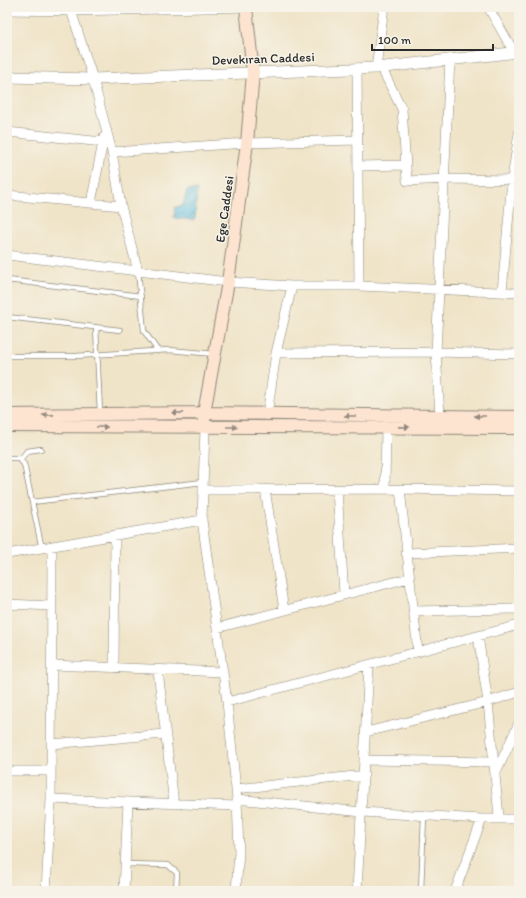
<svg xmlns="http://www.w3.org/2000/svg" width="526" height="898" font-family="Itim,sans-serif">
  <style>
    .water { fill: url(#water-waves); stroke: #487788 }
    .lines { fill: none; stroke-linecap: round; stroke-linejoin: round }
    .service-casing { stroke: #8e887a; stroke-width: 6 }
    .minor-casing { stroke: #8e887a; stroke-width: 10 }
    .tertiary-casing { stroke: #8e887a; stroke-width: 12 }
    .secondary-casing { stroke: #8e887a; stroke-width: 14 }
    .service { stroke: #fff; stroke-width: 4.5 }
    .minor { stroke: #fff; stroke-width: 9 }
    .tertiary { stroke: #fff; stroke-width: 11 }
    .secondary { stroke: #fde4d1; stroke-width: 12 }
    .oneway { fill: #94887e }
    .labels { text-anchor: middle; stroke-width: 3; stroke-linejoin: round; paint-order: stroke }
    .street-label { font-size: 13px; fill: #2b2b2b; stroke: #f7f3e8 }
  </style>
  <defs>
    <pattern id="water-waves" width="16" height="10" patternUnits="userSpaceOnUse"><rect width="16" height="10" fill="#66c3e4"/><path d="M0 5q4-4 8 0t8 0" fill="none" stroke="#549fb9"/></pattern>
  </defs>
  <rect width="100%" height="100%" fill="#f7f3e8"/>
  <filter id="ink" filterUnits="userSpaceOnUse"><feTurbulence type="fractalNoise" baseFrequency=".025" numOctaves="2"/><feDisplacementMap in="SourceGraphic" scale="8" xChannelSelector="R" yChannelSelector="G"/><feConvolveMatrix kernelMatrix="1 2 1 2 8 2 1 2 1" color-interpolation-filters="sRGB"/></filter>
  <filter id="wash" filterUnits="userSpaceOnUse"><feTurbulence type="fractalNoise" baseFrequency=".012" numOctaves="4" result="noise"/><feDisplacementMap in="SourceGraphic" scale="16" xChannelSelector="R" yChannelSelector="G"/><feGaussianBlur stdDeviation="0.9" result="paint"/><feColorMatrix in="noise" values="0 0 0 0 0 0 0 0 0 0 0 0 0 0 0 0 0 1.4 0 .05"/><feComposite in="paint" operator="in"/></filter>
  <g filter="url(#wash)">
    <rect width="100%" height="100%" fill="#f0e4c8"/>
    <!-- water -->
    <path class="water" d="M 187,190 L 197,190 L 195,218 L 194,220 L 174,218 L 175,207 L 183,206 Z"/>
  </g>
  <g filter="url(#ink)">
    <g class="lines">
      <defs>
        <path id="service" d="M 138,271 L 144,331 L 158,351
          M 7,280 L 141,296
          M 7,317 L 120,330
          M 96,327 L 100,413
          M 7,356 L 76,356 L 169,350 L 215,354
          M 7,458 L 18,458 L 24,464 L 42,549
          M 20,460 L 27,451 L 41,449
          M 32,502 L 203,482
          M 125,864 L 168,865 L 177,873 L 176,891
          M 421,891 L 424,816"/>
        <path id="minor" d="M 70,7 L 93,79 L 112,152 L 121,206 L 138,271
          M 488,7 L 514,52
          M 7,10 L 72,11 L 250,7
          M 381,67 L 402,109 L 407,181 L 445,179 L 519,180
          M 357,68 L 359,286
          M 376,68 L 384,7
          M 7,132 L 103,142
          M 112,152 L 247,143 L 357,140
          M 358,166 L 406,165
          M 7,195 L 121,206
          M 91,203 L 104,137
          M 7,255 L 228,282 L 292,286 L 359,286 L 519,293
          M 502,292 L 512,179 L 519,133
          M 276,353 L 436,352 L 519,354
          M 267,415 L 276,353 L 292,286
          M 440,416 L 436,352 L 450,59
          M 205,428 L 202,520 L 227,702 L 237,799 L 239,852 L 236,891
          M 265,489 L 284,610
          M 385,489 L 386,426
          M 400,489 L 418,652
          M 203,490 L 400,489 L 519,491
          M 337,490 L 344,594
          M 406,553 L 519,548
          M 7,554 L 202,520
          M 7,604 L 52,606
          M 413,611 L 519,609
          M 217,628 L 409,578
          M 478,636 L 488,702 L 499,817
          M 51,665 L 223,672
          M 114,668 L 115,536
          M 158,671 L 174,804
          M 227,702 L 519,625
          M 366,732 L 488,702 L 519,692
          M 51,744 L 165,734
          M 365,760 L 494,762
          M 7,771 L 51,771
          M 495,775 L 519,723
          M 236,789 L 364,775
          M 51,799 L 237,806
          M 237,799 L 362,812 L 482,819 L 519,819
          M 46,891 L 51,799 L 52,547
          M 124,891 L 128,802
          M 357,891 L 369,665
          M 455,891 L 482,819"/>
        <path id="tertiary" d="M 7,77 L 93,79 L 376,68 L 519,52"/>
        <path id="secondary" d="M 7,415 L 204,413 L 519,417
          M 204,420 L 204,413 L 228,282 L 247,143 L 253,73 L 246,7
          M 7,426 L 519,428"/>
      </defs>
      <!-- service casing -->
      <use href="#service" class="service-casing"/>
      <!-- minor casing -->
      <use href="#minor" class="minor-casing"/>
      <!-- tertiary casing -->
      <use href="#tertiary" class="tertiary-casing"/>
      <!-- secondary casing -->
      <use href="#secondary" class="secondary-casing"/>
      <!-- service -->
      <use href="#service" class="service"/>
      <!-- minor -->
      <use href="#minor" class="minor"/>
      <!-- tertiary -->
      <use href="#tertiary" class="tertiary"/>
      <!-- secondary -->
      <use href="#secondary" class="secondary"/>
    </g>
    <!-- one-way arrows -->
    <defs><path id="oneway-solid" d="M-6-.8H1V-3.2L6.5 0L1 3.2V.8H-6Z"/></defs>
    <g class="oneway">
      <use href="#oneway-solid" transform="translate(178 413) rotate(179)"/>
      <use href="#oneway-solid" transform="translate(48 415) rotate(179)"/>
      <use href="#oneway-solid" transform="translate(350 416) rotate(-180)"/>
      <use href="#oneway-solid" transform="translate(480 416) rotate(-180)"/>
      <use href="#oneway-solid" transform="translate(102 427)"/>
      <use href="#oneway-solid" transform="translate(232 427)"/>
      <use href="#oneway-solid" transform="translate(404 427) rotate(1)"/>
    </g>
  </g>
  <g class="labels">
    <!-- street labels -->
    <g class="street-label">
      <text transform="translate(263 58) rotate(-2)" y="5">Devekıran Caddesi</text>
      <text transform="translate(224 209) rotate(-82)" y="5">Ege Caddesi</text>
    </g>
  </g>
  <!-- margin -->
  <rect width="526" height="898" fill="none" stroke="#f7f3e8" stroke-width="24"/>
  <!-- scale -->
  <path d="M372 44v6h121v-6" fill="none" stroke="#2b2b2b" stroke-width="2"/>
  <text x="378" y="44" font-size="12" fill="#2b2b2b" stroke="#f7f3e8" stroke-width="3" paint-order="stroke">100 m</text>
</svg>
